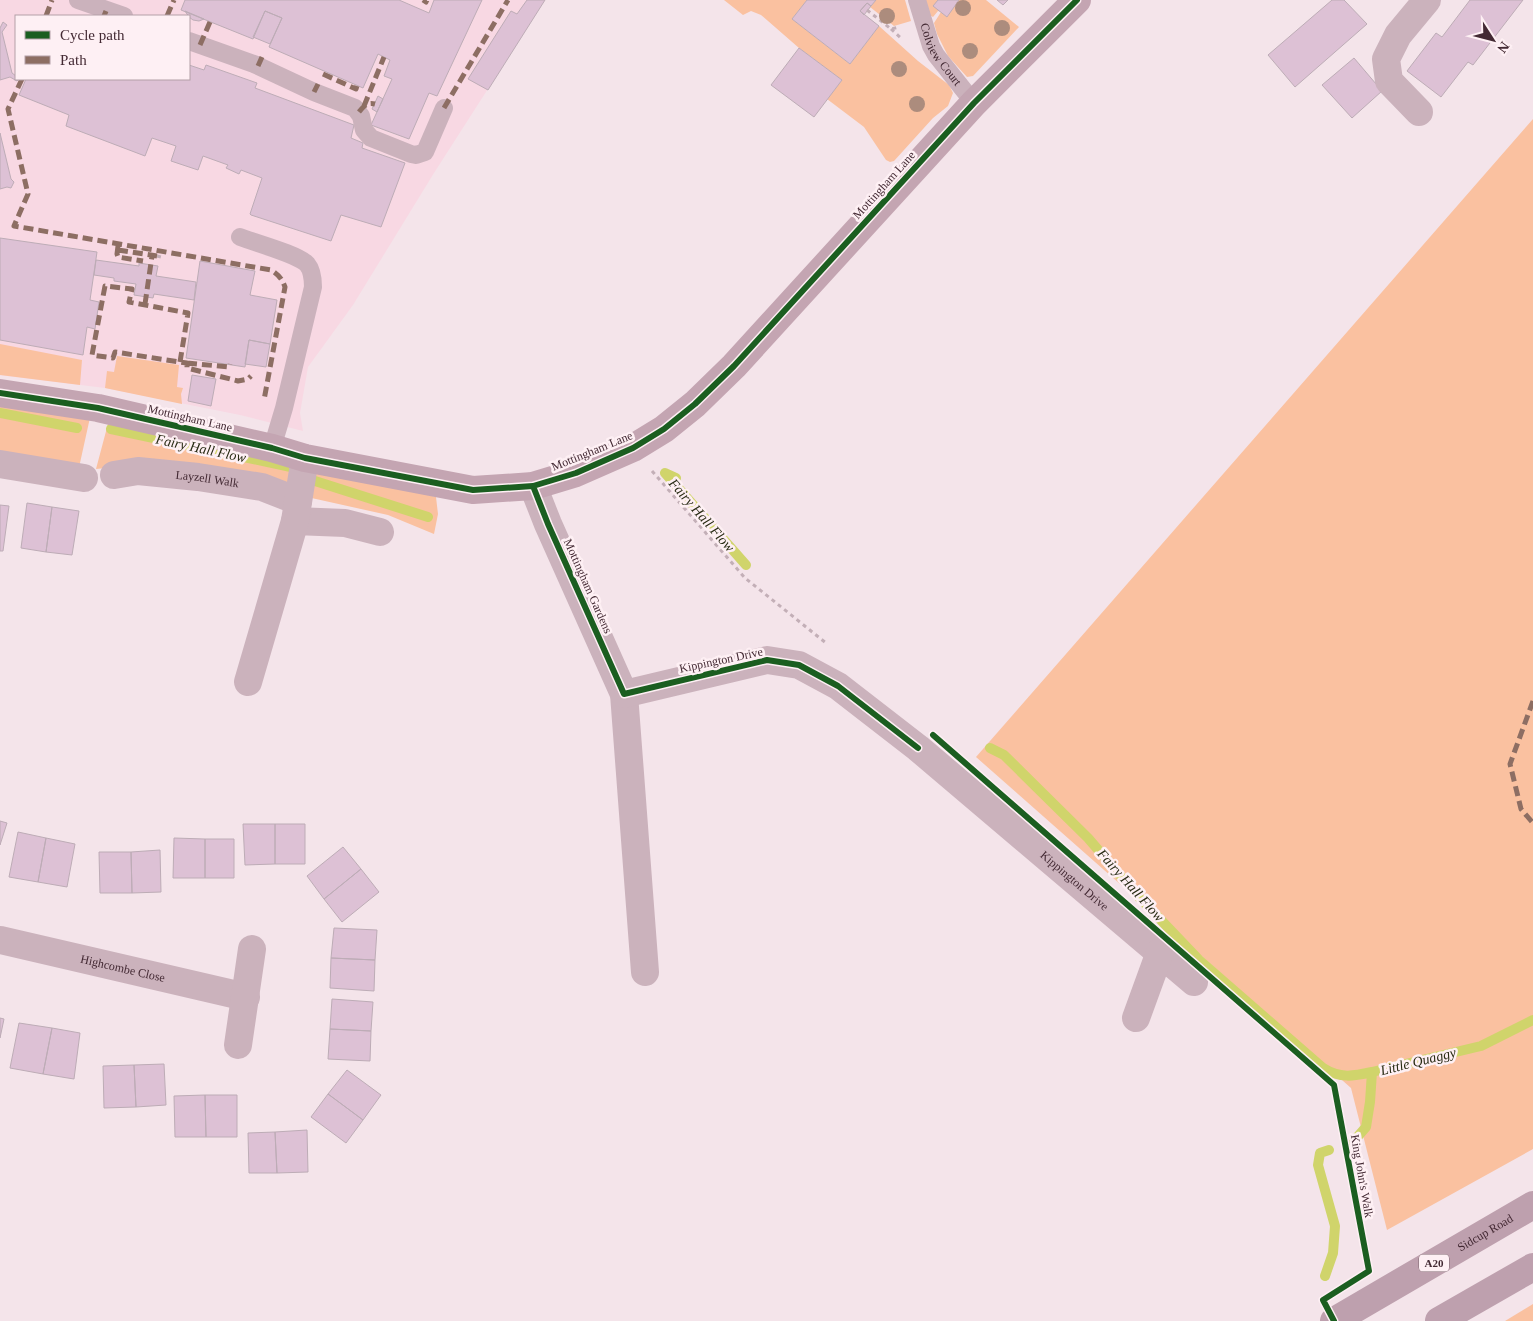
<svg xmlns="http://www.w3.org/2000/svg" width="1533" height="1321" font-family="'Times New Roman',serif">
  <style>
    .built { fill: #f8d8e3; fill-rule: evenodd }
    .green { fill: #fac1a0 }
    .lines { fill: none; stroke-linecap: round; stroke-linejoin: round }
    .stream { stroke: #d0d46b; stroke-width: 10 }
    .building { fill: #ddc1d5; stroke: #bdacb6 }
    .path { stroke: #c3afb7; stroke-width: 3; stroke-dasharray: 4 4; stroke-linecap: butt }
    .lane { stroke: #cbb2bc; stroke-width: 18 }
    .street { stroke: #cbb2bc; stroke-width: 28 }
    .secondary { stroke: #c4a5b2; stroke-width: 28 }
    .highway { stroke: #bea0ae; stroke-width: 28 }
    .quiet { stroke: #8d6e63; stroke-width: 5; stroke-dasharray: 10 5; stroke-linecap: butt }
    .cycleway-casing { stroke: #fef0f4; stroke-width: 9 }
    .cycleway { stroke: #1b5e20; stroke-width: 6 }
    .tree { fill: #ac8c7d }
    .labels { text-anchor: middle; stroke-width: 5; stroke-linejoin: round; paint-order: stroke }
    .shield { fill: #fef0f4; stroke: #7b656d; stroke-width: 1 }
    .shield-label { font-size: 11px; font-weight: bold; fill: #432933 }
    .street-label { font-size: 12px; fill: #432933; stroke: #fef0f4 }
    .water-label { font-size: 14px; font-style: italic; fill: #282b14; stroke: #fef0f4 }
  </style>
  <rect width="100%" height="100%" fill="#f4e4ea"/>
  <!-- built -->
  <path class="built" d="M 0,0 L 545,0 L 434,173 L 353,305 L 308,367 L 300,413 L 303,431 L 240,415 L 105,388 L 0,375 ZM 16,16 L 189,16 L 189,79 L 16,79 Z"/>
  <!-- green -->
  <path class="green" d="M 724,0 L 807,0 L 792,19 L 850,64 L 879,26 L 918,61 L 949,85 L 953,93 L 948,106 L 933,118 L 894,161 L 890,162 L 886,160 L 864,127 L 827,99 L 842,80 L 799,48 L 761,15 L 751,11 L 743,15 Z
    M 876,0 L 905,0 L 911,21 L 894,26 L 870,7 Z
    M 923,0 L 986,0 L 1019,27 L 973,76 L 967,77 L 948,56 L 937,34 L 934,23 L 941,12 L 938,11 L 933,17 L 928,14 Z
    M 1533,119 L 1533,1149 L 1387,1230 L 1351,1088 L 976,757 Z
    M 0,344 L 82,360 L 80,385 L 0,375 Z
    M 117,356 L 179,365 L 177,387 L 183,388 L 181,394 L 182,404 L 105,388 L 107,371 L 114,372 Z
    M 0,402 L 91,413 L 78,472 L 0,456 Z
    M 109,420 L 298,461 L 294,485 L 126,466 L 96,469 Z
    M 314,466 L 436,497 L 438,514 L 434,534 L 388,515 L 307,497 Z
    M 1533,1304 L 1533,1321 L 1505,1321 Z"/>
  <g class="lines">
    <!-- stream -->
    <path class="stream" d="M 0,413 L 77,428
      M 111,429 L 291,467
      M 676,478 L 665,473 L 746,565
      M 315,481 L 428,517
      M 990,748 L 1004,755 L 1088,838 L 1137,895 L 1199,960 L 1323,1068 C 1340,1079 1354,1076 1372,1072
      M 1353,1142 L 1366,1127 L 1370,1102 L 1372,1072 L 1481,1046 L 1533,1020
      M 1325,1276 L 1333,1253 L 1335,1226 L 1318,1165 L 1320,1153 L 1329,1150"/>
  </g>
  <!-- building -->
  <path class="building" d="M 185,0 L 399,0 L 429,13 L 434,0 L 482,0 L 437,96 L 429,93 L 409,139 L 371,125 L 392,79 L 384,76 L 390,60 L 378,54 L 363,88 L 269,47 L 282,18 L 265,11 L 253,39 L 181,10 Z
    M 527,0 L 545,0 L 488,90 L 468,79 L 511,11 L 517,14 Z
    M 807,0 L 876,0 L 871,6 L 867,3 L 860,11 L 879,26 L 850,64 L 792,19 Z
    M 938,0 L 959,0 L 947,17 L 933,6 Z
    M 997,0 L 1008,0 L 1003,5 Z
    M 1332,0 L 1344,0 L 1367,24 L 1295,87 L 1268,55 Z
    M 1470,0 L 1523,0 L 1473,65 L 1468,62 L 1441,97 L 1407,71 L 1436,33 L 1442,37 Z
    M 867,3 L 871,6 L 864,15 L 860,11 Z
    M 185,11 L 204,19 L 199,21 L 193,20 L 189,17 Z
    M 265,11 L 282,18 L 270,44 L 253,37 Z
    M 3,22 L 7,25 L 2,32 L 12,73 L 16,76 L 16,79 L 19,79 L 17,81 L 10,77 L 0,80 L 0,28 Z
    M 799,48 L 842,80 L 814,117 L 771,85 Z
    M 1354,58 L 1382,91 L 1352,118 L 1322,85 Z
    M 189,65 L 204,70 L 206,65 L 257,83 L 255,88 L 354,125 L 351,138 L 363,143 L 362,148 L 405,163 L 381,227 L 341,215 L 331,241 L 251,215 L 250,214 L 262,178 L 241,170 L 239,174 L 226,168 L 228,165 L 203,156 L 198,170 L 171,161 L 176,146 L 152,138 L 145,156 L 66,126 L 69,115 L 19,95 L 26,79 L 189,79 Z
    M 378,96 L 383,99 L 377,112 L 372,109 Z
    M 0,133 L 11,179 L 14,182 L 11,188 L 7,187 L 0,189 Z
    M 0,238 L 97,252 L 90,300 L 99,302 L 95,329 L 87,327 L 83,355 L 0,340 Z
    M 96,260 L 139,266 L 139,263 L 158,266 L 156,276 L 196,282 L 194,300 L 154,294 L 153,298 L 134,295 L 136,284 L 114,281 L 114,278 L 94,275 Z
    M 200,261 L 255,271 L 250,295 L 277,300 L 270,344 L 249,340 L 245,367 L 186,358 Z
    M 249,340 L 270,344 L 266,367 L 245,364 Z
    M 192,375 L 216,379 L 211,406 L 188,401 Z
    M 27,503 L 52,507 L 46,552 L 21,548 Z
    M 0,505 L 9,506 L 3,551 L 0,551 Z
    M 52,507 L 79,511 L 72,555 L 46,552 Z
    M 0,821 L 7,823 L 0,845 Z
    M 243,824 L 275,824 L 275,864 L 245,865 Z
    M 275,824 L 305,824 L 305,864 L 275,864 Z
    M 18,832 L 46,838 L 38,882 L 9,877 Z
    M 46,838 L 75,844 L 67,887 L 38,882 Z
    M 174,838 L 205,839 L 205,878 L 173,878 Z
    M 205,839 L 234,839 L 234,878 L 205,878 Z
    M 343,847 L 361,869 L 324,899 L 307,876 Z
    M 160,850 L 161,892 L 132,893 L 131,852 Z
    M 99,852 L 131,852 L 132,893 L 100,893 Z
    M 361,869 L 379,892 L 342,922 L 324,899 Z
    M 334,928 L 377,930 L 375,960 L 331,958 Z
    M 331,958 L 375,960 L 374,991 L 330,988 Z
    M 332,999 L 373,1002 L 371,1031 L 330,1029 Z
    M 0,1018 L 4,1019 L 0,1038 Z
    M 19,1023 L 52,1028 L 43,1074 L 10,1068 Z
    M 52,1028 L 80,1033 L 74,1079 L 43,1074 Z
    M 330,1029 L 371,1031 L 370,1061 L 328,1059 Z
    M 164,1064 L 166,1105 L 136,1107 L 134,1065 Z
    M 134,1065 L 136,1107 L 104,1108 L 103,1066 Z
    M 347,1070 L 381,1095 L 363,1120 L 328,1094 Z
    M 328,1094 L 363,1120 L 346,1143 L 311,1117 Z
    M 205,1095 L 237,1095 L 237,1137 L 206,1137 Z
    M 205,1095 L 206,1137 L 175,1137 L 174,1096 Z
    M 307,1130 L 308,1172 L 277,1173 L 275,1132 Z
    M 275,1132 L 277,1173 L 249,1173 L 248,1133 Z"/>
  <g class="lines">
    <!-- path -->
    <path class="path" d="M 867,10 L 891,29 L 899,27
      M 891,29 L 902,39
      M 157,256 L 161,257
      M 652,471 L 745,578 L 826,643
      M 1224,988 L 1334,1085 L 1368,1266"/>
    <!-- lane -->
    <g class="lane">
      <path d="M 78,0 L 124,16"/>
      <path id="s1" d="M 917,0 L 931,46 L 936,55 L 974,103"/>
      <path d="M 189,41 L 254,64 L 314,92 L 355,108 L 361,116 L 364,130 L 371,138 L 411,154 L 416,155 L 425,152 L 444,108"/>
      <path d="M 240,237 C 255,243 297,254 307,264 C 312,270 313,280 313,287 L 284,408 L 272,448"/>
    </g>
    <!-- street -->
    <g class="street">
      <path d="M 1419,112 L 1389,81 L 1386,59 L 1398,35 L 1427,0"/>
      <path d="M 0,464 L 84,478"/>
      <path id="s2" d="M 114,475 L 138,471 L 198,477 L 262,487 L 298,501"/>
      <path d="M 533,486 L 548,524 L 624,694 L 645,972"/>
      <path d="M 295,521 L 345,523 L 380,532"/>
      <path d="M 248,682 L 295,521 L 305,458"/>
      <path id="s3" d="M 624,694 L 767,660 L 799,665 L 838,686 L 918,748 L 1194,982"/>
      <path id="s4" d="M 0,940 L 246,997"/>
      <path d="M 1136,1018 L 1160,952"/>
      <path d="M 238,1045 L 252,949"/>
    </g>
    <!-- secondary -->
    <path class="secondary" d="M 0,393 L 98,408 L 272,448 L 305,458 L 473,490 L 533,486 L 576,473 L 633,448 L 664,429 L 695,404 L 734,366 L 974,103 L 1077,0"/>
    <!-- highway -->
    <g class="highway">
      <path id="s5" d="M 1334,1321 L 1533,1205"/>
      <path d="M 1439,1321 L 1533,1267"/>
    </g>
    <!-- quiet -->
    <path class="quiet" d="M 423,0 L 426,2 L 427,0
      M 46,16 L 52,0
      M 104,16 L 106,11
      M 167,16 L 174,0
      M 200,45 L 210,22
      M 258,66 L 262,57
      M 323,74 L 356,89 L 357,86
      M 22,79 L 8,109 L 28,194 L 14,226 L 271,270 C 279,275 282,279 285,287 L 264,400
      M 314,92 L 318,84
      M 364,106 L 384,57
      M 444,108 L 508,0
      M 359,112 C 364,106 367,102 375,104
      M 118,246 L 117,254 L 118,257 L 143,261
      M 118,250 L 157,256
      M 145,304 L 152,256
      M 180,362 L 188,313 L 129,302 L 132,289 L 105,286 L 92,355 L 113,358 L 115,352 L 180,362 L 187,363 L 187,368 L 238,381 L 248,379 L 251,376
      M 187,363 L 229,367 L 230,364
      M 1533,701 L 1510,764 L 1521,809 L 1533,823"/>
    <defs>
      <path id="cycleway" d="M 0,393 L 98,408 L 272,448 L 305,458 L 473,490 L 533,486 L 576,473 L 633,448 L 664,429 L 695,404 L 734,366 L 974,103 L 1077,0
        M 533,486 L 548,524 L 624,694 L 767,660 L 799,665 L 838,686 L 918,748
        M 933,735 L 1334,1085 L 1369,1271 L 1323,1300 L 1334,1321"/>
    </defs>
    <!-- cycleway casing -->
    <use href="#cycleway" class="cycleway-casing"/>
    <!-- cycleway -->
    <use href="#cycleway" class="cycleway"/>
  </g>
  <!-- trees -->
  <g class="tree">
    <circle cx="963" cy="8" r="8"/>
    <circle cx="887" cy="16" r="8"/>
    <circle cx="1002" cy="28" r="8"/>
    <circle cx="970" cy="51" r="8"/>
    <circle cx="899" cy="69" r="8"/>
    <circle cx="917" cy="104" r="8"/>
  </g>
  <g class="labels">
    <!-- shield labels -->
    <rect class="shield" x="1419" y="1254.5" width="30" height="17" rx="4"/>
    <g class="shield-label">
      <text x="1434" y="1267">A20</text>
    </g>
    <!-- street labels -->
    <g class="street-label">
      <text dy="4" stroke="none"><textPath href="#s1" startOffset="60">Colview Court</textPath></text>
      <text transform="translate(884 185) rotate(-48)" y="4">Mottingham Lane</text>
      <text transform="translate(190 418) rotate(13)" y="4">Mottingham Lane</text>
      <text transform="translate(592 451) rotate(-22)" y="4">Mottingham Lane</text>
      <text dy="4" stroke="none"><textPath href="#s2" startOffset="94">Layzell Walk</textPath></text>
      <text transform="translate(588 586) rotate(66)" y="4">Mottingham Gardens</text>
      <text transform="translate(721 660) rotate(-12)" y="4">Kippington Drive</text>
      <text dy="4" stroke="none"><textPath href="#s3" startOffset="530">Kippington Drive</textPath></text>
      <text dy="4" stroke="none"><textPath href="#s4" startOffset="126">Highcombe Close</textPath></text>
      <text transform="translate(1362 1176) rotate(80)" y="4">King John's Walk</text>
      <text dy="4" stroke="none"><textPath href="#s5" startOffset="175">Sidcup Road</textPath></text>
    </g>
    <!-- water labels -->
    <g class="water-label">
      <text transform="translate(201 448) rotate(12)" y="5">Fairy Hall Flow</text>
      <text transform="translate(702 515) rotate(49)" y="5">Fairy Hall Flow</text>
      <text transform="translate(1131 885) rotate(48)" y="5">Fairy Hall Flow</text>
      <text transform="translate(1418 1061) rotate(-14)" y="5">Little Quaggy</text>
    </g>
  </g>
  <!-- legend -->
  <rect x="15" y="15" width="175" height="65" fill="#fef0f4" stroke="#b3a0a7"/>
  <rect x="25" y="31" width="25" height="8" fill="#1b5e20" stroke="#b3a0a7"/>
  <text x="60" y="40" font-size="15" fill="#432933">Cycle path</text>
  <rect x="25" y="56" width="25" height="8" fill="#8d6e63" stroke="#b3a0a7"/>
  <text x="60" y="65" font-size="15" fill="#432933">Path</text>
  <!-- north arrow -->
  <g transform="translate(1493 40) rotate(126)" stroke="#fef0f4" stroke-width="4" paint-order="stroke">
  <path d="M0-4L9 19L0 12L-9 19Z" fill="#432933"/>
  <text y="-8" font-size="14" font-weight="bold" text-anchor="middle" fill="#432933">N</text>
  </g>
</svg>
